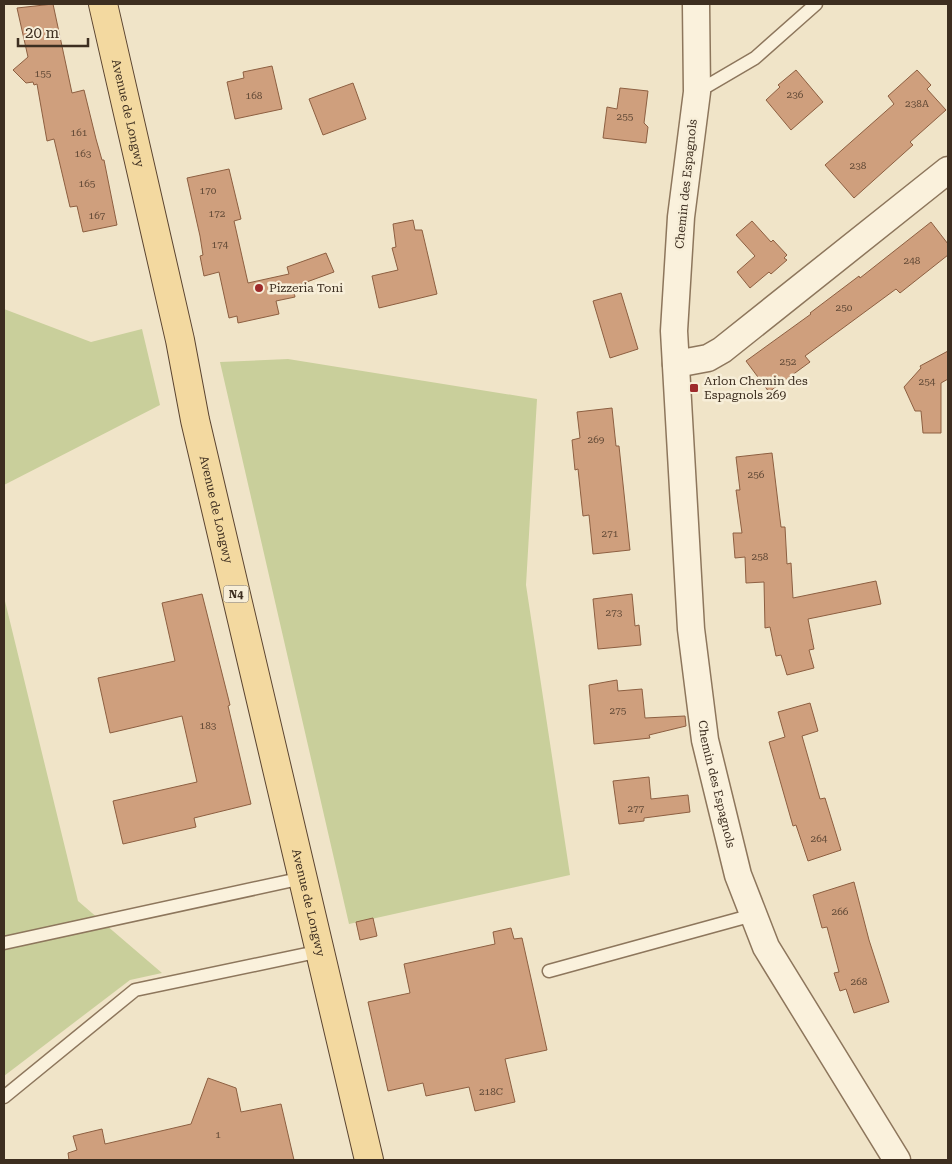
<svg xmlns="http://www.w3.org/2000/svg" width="952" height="1164" font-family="'Roboto Serif',serif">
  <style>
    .green { fill: #c9cf9b }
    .building { fill: #cf9f7d; stroke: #8d5f41 }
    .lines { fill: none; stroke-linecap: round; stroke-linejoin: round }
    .service-casing { stroke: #8d765c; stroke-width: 15 }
    .minor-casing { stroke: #8d765c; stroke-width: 29 }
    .primary-casing { stroke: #5b4430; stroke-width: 30 }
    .service { stroke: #faf1dc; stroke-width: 12 }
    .minor { stroke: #faf1dc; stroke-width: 26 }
    .primary { stroke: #f3d9a0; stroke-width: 28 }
    .poi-dot { fill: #9e2a2b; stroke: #f7eed8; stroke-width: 2 }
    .labels { text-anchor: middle; stroke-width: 5; stroke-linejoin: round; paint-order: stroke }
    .number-label { font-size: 10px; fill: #624a37 }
    .shield { fill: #f7eed8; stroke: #756857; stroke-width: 1 }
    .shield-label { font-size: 11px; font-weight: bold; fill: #3d2e20 }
    .street-label { font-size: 12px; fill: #3d2e20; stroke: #f7eed8 }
    .poi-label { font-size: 12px; fill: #3d2e20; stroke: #f7eed8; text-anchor: start }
  </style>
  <rect width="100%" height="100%" fill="#f0e4c8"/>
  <!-- green -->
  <path class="green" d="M 4,309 L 91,342 L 142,329 L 160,405 L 4,485 Z
    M 288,359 L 537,399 L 526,585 L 570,875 L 349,924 L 220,362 Z
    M 4,597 L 78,901 L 162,973 L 130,980 L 4,1076 Z"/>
  <!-- building -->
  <path class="building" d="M 53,4 L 72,93 L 84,90 L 96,139 L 102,160 L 104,160 L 117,225 L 83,232 L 77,206 L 70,207 L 54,139 L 47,141 L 37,84 L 34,85 L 33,82 L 26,83 L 13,70 L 28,57 L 17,8 Z
    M 272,66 L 282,109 L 235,119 L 227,82 L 244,78 L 243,72 Z
    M 796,70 L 823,102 L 791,130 L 766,100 L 780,87 L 778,85 Z
    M 917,70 L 931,85 L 927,89 L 946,110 L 910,142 L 913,145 L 854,198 L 825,165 L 894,104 L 888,96 Z
    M 353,83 L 366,119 L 323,135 L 309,99 Z
    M 620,88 L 648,91 L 644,123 L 648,127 L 646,143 L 603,138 L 607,107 L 617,109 Z
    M 229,169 L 241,219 L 234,221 L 248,283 L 289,274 L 287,267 L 326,253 L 334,272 L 293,287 L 295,297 L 276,301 L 279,314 L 238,323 L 237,316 L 229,318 L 219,272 L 204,276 L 200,256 L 203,255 L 200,236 L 187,178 Z
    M 413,220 L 415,230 L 422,230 L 437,294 L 379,308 L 372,276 L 398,270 L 392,248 L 396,247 L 393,224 Z
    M 752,221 L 771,242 L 773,240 L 787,255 L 784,258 L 787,260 L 771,274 L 769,272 L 750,288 L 737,272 L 755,256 L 736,235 Z
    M 931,222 L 948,244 L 948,255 L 900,293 L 896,289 L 805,356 L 810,362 L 769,392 L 746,361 L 811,314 L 810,313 L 859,276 L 860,278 Z
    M 621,293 L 638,349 L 610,358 L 593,301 Z
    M 948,351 L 948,379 L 941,383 L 941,433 L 923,433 L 921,411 L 915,411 L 904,387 L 921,368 L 920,366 Z
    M 612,408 L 616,446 L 619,446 L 630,550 L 593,554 L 589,515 L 583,516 L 578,469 L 575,470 L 572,440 L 580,438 L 577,412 Z
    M 772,453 L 781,527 L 785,527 L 787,564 L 791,563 L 793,598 L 876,581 L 881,604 L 808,619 L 814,649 L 809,650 L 814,668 L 787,675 L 781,655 L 776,656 L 770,627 L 765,628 L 764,582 L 746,583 L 745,557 L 735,558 L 733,533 L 742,533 L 736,490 L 740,490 L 736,457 Z
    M 202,594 L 230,705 L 228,706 L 251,804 L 194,818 L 196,827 L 123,844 L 113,801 L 197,782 L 182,716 L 110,733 L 98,678 L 175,661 L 162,603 Z
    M 632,594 L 635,626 L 639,625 L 641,645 L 598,649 L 593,599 Z
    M 617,680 L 618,691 L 642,689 L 645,718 L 685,716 L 686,726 L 649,735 L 650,738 L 594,744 L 589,685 Z
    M 810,703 L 818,731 L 802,736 L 820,799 L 825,798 L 841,850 L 808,861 L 796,825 L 793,826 L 769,742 L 785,737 L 778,712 Z
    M 649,777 L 651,799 L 688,795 L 690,812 L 644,818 L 644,821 L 619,824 L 613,781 Z
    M 854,882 L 869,940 L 889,1002 L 854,1013 L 846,989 L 840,991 L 834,973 L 839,972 L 827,927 L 822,928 L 813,895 Z
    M 373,918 L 377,936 L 360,940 L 356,922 Z
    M 511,928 L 514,939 L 522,938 L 547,1050 L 505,1059 L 515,1102 L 475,1111 L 469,1087 L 426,1096 L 423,1083 L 388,1091 L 368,1002 L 410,993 L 404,964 L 495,944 L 493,932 Z
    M 208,1078 L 236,1088 L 241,1112 L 281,1104 L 294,1160 L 69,1160 L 68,1153 L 77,1150 L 73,1136 L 102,1129 L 105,1144 L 191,1124 Z"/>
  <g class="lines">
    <defs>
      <path id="service" d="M 697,92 L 755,58 L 816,4
        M 4,943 L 303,878
        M 549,971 L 753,915
        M 4,1097 L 135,990 L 321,951"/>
      <g id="minor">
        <path id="s1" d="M 696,4 L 697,92 L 681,217 L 674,331 L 691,629 L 705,740 L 738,875 L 766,947 L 897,1160"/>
        <path d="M 676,364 L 708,358 L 722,350 L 948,170"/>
      </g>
      <g id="primary">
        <path id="s2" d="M 103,4 L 180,340 L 195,420 L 369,1160"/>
      </g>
    </defs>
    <!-- service casing -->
    <use href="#service" class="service-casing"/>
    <!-- minor casing -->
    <use href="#minor" class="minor-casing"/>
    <!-- primary casing -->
    <use href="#primary" class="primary-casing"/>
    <!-- service -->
    <use href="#service" class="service"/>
    <!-- minor -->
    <use href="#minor" class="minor"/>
    <!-- primary -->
    <use href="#primary" class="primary"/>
  </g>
  <!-- markers -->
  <g class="poi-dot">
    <circle cx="259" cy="288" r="5"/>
    <rect x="689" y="383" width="10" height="10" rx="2.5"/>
  </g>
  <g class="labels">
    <!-- number labels -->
    <g class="number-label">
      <text x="43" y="77">155</text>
      <text x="795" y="98">236</text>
      <text x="254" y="99">168</text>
      <text x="917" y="107">238A</text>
      <text x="625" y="120">255</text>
      <text x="79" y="136">161</text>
      <text x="83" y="157">163</text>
      <text x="858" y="169">238</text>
      <text x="87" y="187">165</text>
      <text x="208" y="194">170</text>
      <text x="217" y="217">172</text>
      <text x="97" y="219">167</text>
      <text x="220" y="248">174</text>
      <text x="912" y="264">248</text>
      <text x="844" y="311">250</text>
      <text x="788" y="365">252</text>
      <text x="927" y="385">254</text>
      <text x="596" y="443">269</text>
      <text x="756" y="478">256</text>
      <text x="610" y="537">271</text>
      <text x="760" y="560">258</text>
      <text x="614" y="616">273</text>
      <text x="618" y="714">275</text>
      <text x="208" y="729">183</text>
      <text x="636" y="812">277</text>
      <text x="819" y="842">264</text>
      <text x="840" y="915">266</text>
      <text x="859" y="985">268</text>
      <text x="491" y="1095">218C</text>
      <text x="218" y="1138">1</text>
    </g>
    <!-- shield labels -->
    <rect class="shield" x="223.5" y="585.5" width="25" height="17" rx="4"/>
    <g class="shield-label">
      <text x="236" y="598">N4</text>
    </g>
    <!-- street labels -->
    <g class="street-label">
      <text dy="4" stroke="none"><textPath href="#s2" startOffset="112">Avenue de Longwy</textPath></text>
      <text transform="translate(686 184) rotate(-84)" y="4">Chemin des Espagnols</text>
      <text dy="4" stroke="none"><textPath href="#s2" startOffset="518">Avenue de Longwy</textPath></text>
      <text dy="4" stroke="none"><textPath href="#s1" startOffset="784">Chemin des Espagnols</textPath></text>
      <text dy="4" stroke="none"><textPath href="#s2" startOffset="922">Avenue de Longwy</textPath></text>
    </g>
    <!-- poi labels -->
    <g class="poi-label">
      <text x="269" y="292">Pizzeria Toni</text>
      <text x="704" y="385">Arlon Chemin des<tspan x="704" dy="14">Espagnols 269</tspan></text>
    </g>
  </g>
  <!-- border -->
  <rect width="952" height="1164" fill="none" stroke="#3d2e20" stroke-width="10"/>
  <!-- scale -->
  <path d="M18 38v8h70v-8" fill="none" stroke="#3d2e20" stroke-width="2.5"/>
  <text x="25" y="38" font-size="15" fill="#3d2e20" stroke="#f7eed8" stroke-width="4" paint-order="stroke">20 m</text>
</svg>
